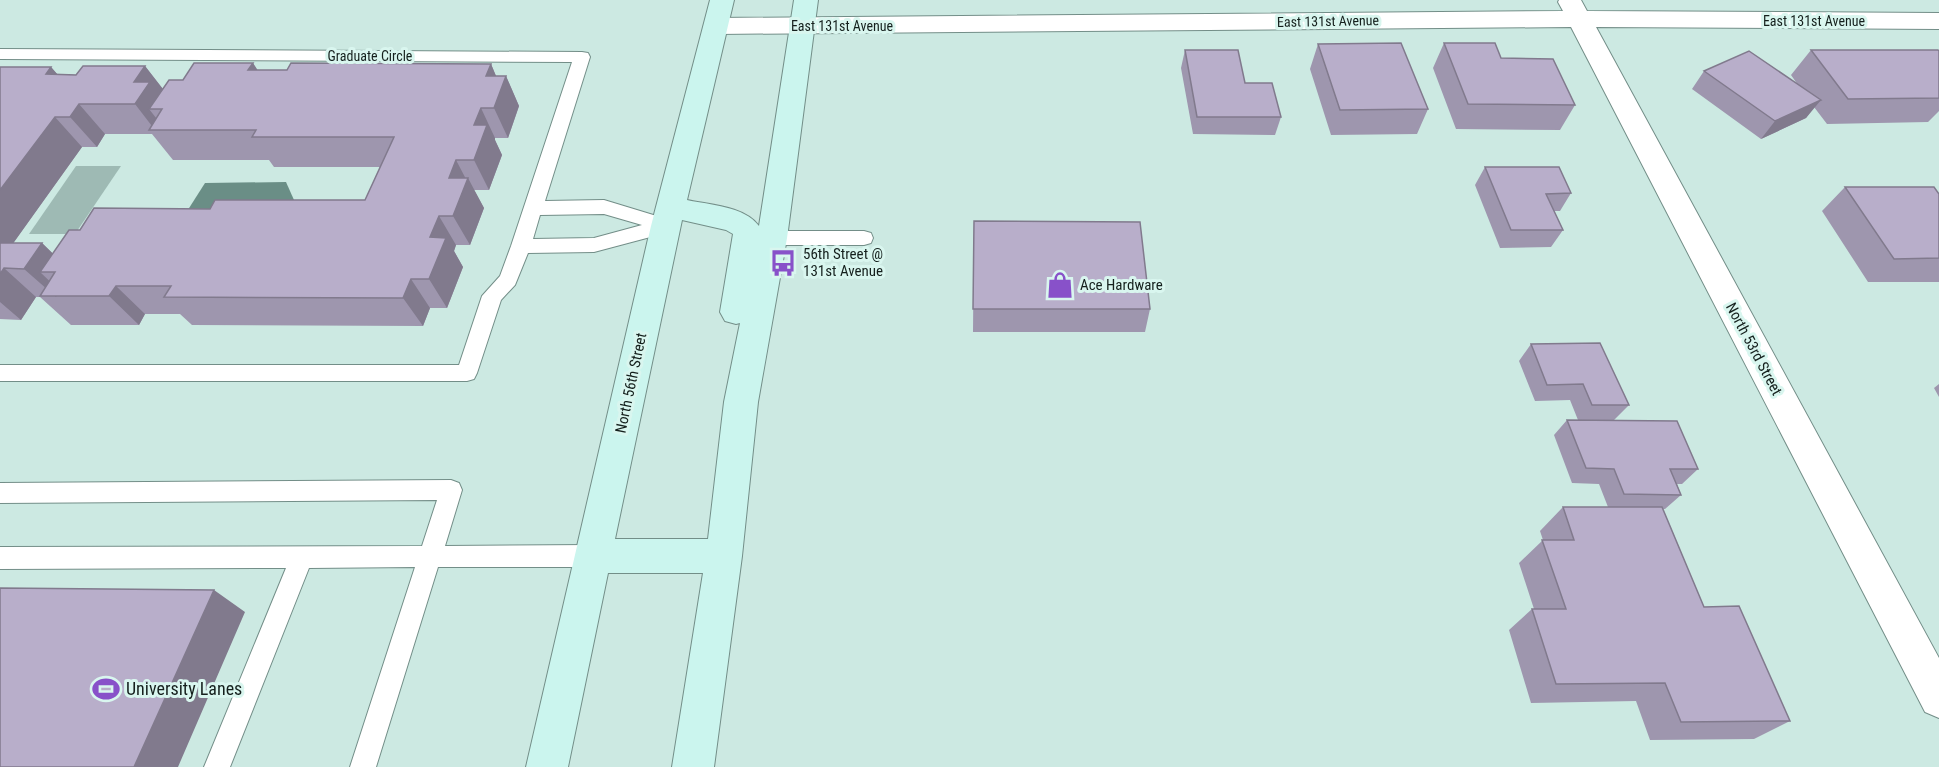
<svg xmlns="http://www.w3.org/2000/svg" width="1939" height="767" font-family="'Roboto Condensed',sans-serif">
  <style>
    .green { fill: #9ebab4 }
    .water { fill: #6a8e86 }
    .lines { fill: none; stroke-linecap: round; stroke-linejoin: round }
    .service-casing { stroke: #738e88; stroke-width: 2 }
    .minor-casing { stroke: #738e88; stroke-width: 2 }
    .secondary-casing { stroke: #738e88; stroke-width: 2 }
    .service { fill: #fff; fill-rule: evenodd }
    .minor { fill: #fff; fill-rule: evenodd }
    .secondary { fill: #cbf5ee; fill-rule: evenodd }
    .wall { fill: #9e96ae; fill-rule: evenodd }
    .shaded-wall { fill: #817a8d }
    .building { fill: #b8aeca; stroke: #817a8d; stroke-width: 1.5 }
    .labels { text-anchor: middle; stroke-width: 6; stroke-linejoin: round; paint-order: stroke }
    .far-street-label { font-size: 14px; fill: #15201d; stroke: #d9f6ef }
    .poi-label { font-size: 15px; fill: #15201d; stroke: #d9f6ef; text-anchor: start }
    .street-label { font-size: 15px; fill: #15201d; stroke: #d9f6ef }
    .near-poi-label { font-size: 18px; fill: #15201d; stroke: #d9f6ef; text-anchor: start }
  </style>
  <rect width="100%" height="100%" fill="#cce9e2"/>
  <!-- green -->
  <path class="green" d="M 76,166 L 121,166 L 75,234 L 29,234 Z"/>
  <!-- water -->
  <path class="water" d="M 286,182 L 294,200 L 285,206 L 184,216 L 205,183 Z"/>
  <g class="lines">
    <defs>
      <path id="service" d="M 0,49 L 582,52 L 588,53 L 590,57 L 545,201 L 604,200 L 673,221 L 675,226 L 673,231 L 594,252 L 528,253 L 515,285 L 501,300 L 477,373 L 474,379 L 467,381 L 0,381 L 0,365 L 459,365 L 482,296 L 500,276 L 511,246 L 572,62 L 0,59 ZM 604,214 L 642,225 L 594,238 L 533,239 L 540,215 Z
        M 772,231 L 864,231 L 871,233 L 873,238 L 871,243 L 864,245 L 772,245 L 765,243 L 763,238 L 765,233 Z
        M 451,480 L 459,483 L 462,490 L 445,546 L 593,545 L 601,548 L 605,556 L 601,564 L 593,567 L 438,567 L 376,767 L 350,767 L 415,567 L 309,568 L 230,767 L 204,767 L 286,568 L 0,569 L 0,547 L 422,546 L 437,500 L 0,503 L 0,483 Z"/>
      <path id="minor" d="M 1559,0 L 1581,0 L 1587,11 L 1939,13 L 1939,29 L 1596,27 L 1939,658 L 1939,718 L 1925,712 L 1571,27 L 717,34 L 708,32 L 704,26 L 708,20 L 717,18 L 1563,11 L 1558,2 Z"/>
      <path id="secondary" d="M 710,0 L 734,0 L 687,200 C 710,205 744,206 759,226 L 794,0 L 818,0 L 787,238 L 758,402 L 742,556 L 714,767 L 672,767 L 703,573 L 608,573 L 568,767 L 526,767 L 651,226 ZM 682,220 L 726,230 L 733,234 L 720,312 L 725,321 L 736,324 L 740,323 L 724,402 L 708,539 L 615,539 Z"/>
    </defs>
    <!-- service casing -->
    <use href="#service" class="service-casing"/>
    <!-- minor casing -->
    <use href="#minor" class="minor-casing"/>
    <!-- secondary casing -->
    <use href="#secondary" class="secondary-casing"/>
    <!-- service -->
    <use href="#service" class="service"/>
    <!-- minor -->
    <use href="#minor" class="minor"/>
    <!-- secondary -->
    <use href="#secondary" class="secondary"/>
  </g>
  <!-- wall -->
  <path class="wall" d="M 1444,43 L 1501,58 L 1575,105 L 1560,130 L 1456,129 L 1433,68 Z
    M 1318,44 L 1428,109 L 1417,134 L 1331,135 L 1310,69 Z
    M 1185,50 L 1245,83 L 1281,117 L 1275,135 L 1193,134 L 1181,68 Z
    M 1811,50 L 1939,51 L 1939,111 L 1928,122 L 1827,124 L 1814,107 L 1806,118 L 1761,139 L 1692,89 L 1704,71 L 1798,85 L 1791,75 Z
    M 253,63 L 257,70 L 287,70 L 491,64 L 496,76 L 506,76 L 519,106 L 508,138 L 495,138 L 495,140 L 502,155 L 489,190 L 474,190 L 484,208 L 470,245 L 456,245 L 454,251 L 463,267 L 447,308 L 430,308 L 423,326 L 192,325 L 180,314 L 145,314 L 139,325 L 71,325 L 40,297 L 36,297 L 21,320 L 0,319 L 0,67 L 51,67 L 57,74 L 76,75 L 145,66 L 163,89 L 183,80 ZM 105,134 L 152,134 L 173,160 L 269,160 L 274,167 L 380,167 L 365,200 L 210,209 L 80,230 L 53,254 L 42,243 L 13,243 L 82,147 L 97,147 Z
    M 1485,167 L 1571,193 L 1560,211 L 1554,211 L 1563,230 L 1551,247 L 1500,248 L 1475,185 Z
    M 1845,187 L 1939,194 L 1939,282 L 1868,282 L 1822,211 Z
    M 974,221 L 1150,309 L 1145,332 L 973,332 Z
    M 1531,344 L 1629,405 L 1614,420 L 1698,469 L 1682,484 L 1677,484 L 1681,495 L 1665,509 L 1663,509 L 1704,607 L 1790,721 L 1754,739 L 1650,740 L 1636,701 L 1531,703 L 1509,630 L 1532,609 L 1534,609 L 1519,563 L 1543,540 L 1540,531 L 1563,507 L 1608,507 L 1599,484 L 1572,483 L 1554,435 L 1567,420 L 1578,420 L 1570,400 L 1535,401 L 1519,361 Z
    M 1939,384 L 1939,397 L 1934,388 Z"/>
  <!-- shaded-wall -->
  <path class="shaded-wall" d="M 253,63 L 273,94 L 248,70 Z
    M 491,64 L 501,88 L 506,76 L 519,106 L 508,138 L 494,108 L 486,76 Z
    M 145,66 L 169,97 L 162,109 L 149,109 L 164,128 L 155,130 L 135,104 L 134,82 Z
    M 51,67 L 78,98 L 46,74 Z
    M 1821,100 L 1806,118 L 1761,139 L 1775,121 Z
    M 79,104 L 105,134 L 97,147 L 70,117 Z
    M 481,108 L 495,138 L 495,140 L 502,155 L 489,190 L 474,160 L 474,125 Z
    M 55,117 L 82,147 L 7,252 L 0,265 L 0,190 Z
    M 456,160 L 467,181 L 468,178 L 484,208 L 470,245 L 453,216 L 449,178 Z
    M 439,216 L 456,245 L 454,251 L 463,267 L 447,308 L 429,279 L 430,237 Z
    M 42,243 L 72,272 L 40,272 L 60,291 L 56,297 L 24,269 Z
    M 4,268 L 36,297 L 21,320 L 0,302 L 0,274 Z
    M 411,279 L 430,308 L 423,326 L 403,298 Z
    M 116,286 L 145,314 L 139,325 L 109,296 Z
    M 214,590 L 245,612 L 178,767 L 134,767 Z"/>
  <!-- building -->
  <path class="building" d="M 1401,43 L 1428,109 L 1340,110 L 1318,44 Z
    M 1444,43 L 1495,43 L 1501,58 L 1553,59 L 1575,105 L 1468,104 Z
    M 1185,50 L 1238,50 L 1245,83 L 1272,83 L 1281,117 L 1197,117 Z
    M 1811,50 L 1938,50 L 1939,51 L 1939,98 L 1848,99 Z
    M 1749,51 L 1821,100 L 1775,121 L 1704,71 Z
    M 194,63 L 253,63 L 248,70 L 287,70 L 291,63 L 491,64 L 486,76 L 506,76 L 494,108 L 481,108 L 474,125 L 487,125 L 474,160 L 456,160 L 449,178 L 468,178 L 453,216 L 439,216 L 430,237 L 446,238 L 429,279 L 411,279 L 403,298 L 164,297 L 171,286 L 116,286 L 109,296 L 40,296 L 55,272 L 40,272 L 69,230 L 80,230 L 94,208 L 210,209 L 215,200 L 365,200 L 394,137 L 252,137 L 256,130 L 149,130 L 162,109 L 149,109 L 169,80 L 183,80 Z
    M 83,66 L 145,66 L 134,82 L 150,82 L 135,104 L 79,104 L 70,117 L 55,117 L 0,190 L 0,67 L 51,67 L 46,74 L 76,75 Z
    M 1485,167 L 1559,167 L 1571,193 L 1546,194 L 1563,230 L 1511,230 Z
    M 1845,187 L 1934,187 L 1939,194 L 1939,258 L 1894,259 Z
    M 974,221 L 1140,222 L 1150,309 L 973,309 Z
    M 0,243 L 42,243 L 24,269 L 4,268 L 0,274 Z
    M 1600,343 L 1629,405 L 1592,405 L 1583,384 L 1547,385 L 1531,344 Z
    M 1567,420 L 1677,421 L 1698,469 L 1670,469 L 1681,495 L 1624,494 L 1614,469 L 1586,468 Z
    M 1563,507 L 1662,507 L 1704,607 L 1739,606 L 1790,721 L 1681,722 L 1665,683 L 1556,684 L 1532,609 L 1566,609 L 1542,540 L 1574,540 Z
    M 0,588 L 214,590 L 134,767 L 0,767 Z"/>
  <!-- icons -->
  <defs>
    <symbol id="bus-bare" viewBox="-9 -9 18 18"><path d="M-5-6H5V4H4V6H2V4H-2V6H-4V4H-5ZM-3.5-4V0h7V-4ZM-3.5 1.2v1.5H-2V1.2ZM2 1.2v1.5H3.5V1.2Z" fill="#8851c9" stroke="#d9f6ef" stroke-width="2.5" paint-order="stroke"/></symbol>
    <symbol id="shop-bare" viewBox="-9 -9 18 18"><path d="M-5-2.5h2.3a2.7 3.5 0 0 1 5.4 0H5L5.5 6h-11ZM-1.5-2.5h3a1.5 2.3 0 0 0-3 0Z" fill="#8851c9" stroke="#d9f6ef" stroke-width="2.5" paint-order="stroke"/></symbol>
    <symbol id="stadium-bare" viewBox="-9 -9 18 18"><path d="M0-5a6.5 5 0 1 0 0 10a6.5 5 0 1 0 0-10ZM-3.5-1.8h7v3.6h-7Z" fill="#8851c9" stroke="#d9f6ef" stroke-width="2.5" paint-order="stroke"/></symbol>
  </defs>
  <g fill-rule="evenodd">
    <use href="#bus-bare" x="764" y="244" width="38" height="38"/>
    <use href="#shop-bare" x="1041" y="266" width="38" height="38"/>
    <use href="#stadium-bare" x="87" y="670" width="38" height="38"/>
  </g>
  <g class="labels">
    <!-- far-street labels -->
    <g class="far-street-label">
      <text transform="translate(1328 21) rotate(-1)" y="5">East 131st Avenue</text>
      <text x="1814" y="26">East 131st Avenue</text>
      <text x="842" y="31">East 131st Avenue</text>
      <text x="370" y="61">Graduate Circle</text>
    </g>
    <!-- poi labels -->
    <g class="poi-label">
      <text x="803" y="259">56th Street @<tspan x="803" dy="17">131st Avenue</tspan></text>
      <text x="1080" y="290">Ace Hardware</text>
    </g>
    <!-- street labels -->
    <g class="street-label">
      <text transform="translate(1754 349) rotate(62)" y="5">North 53rd Street</text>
      <text transform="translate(631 383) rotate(-78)" y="5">North 56th Street</text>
    </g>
    <!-- near-poi labels -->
    <g class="near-poi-label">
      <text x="126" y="695">University Lanes</text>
    </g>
  </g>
</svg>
